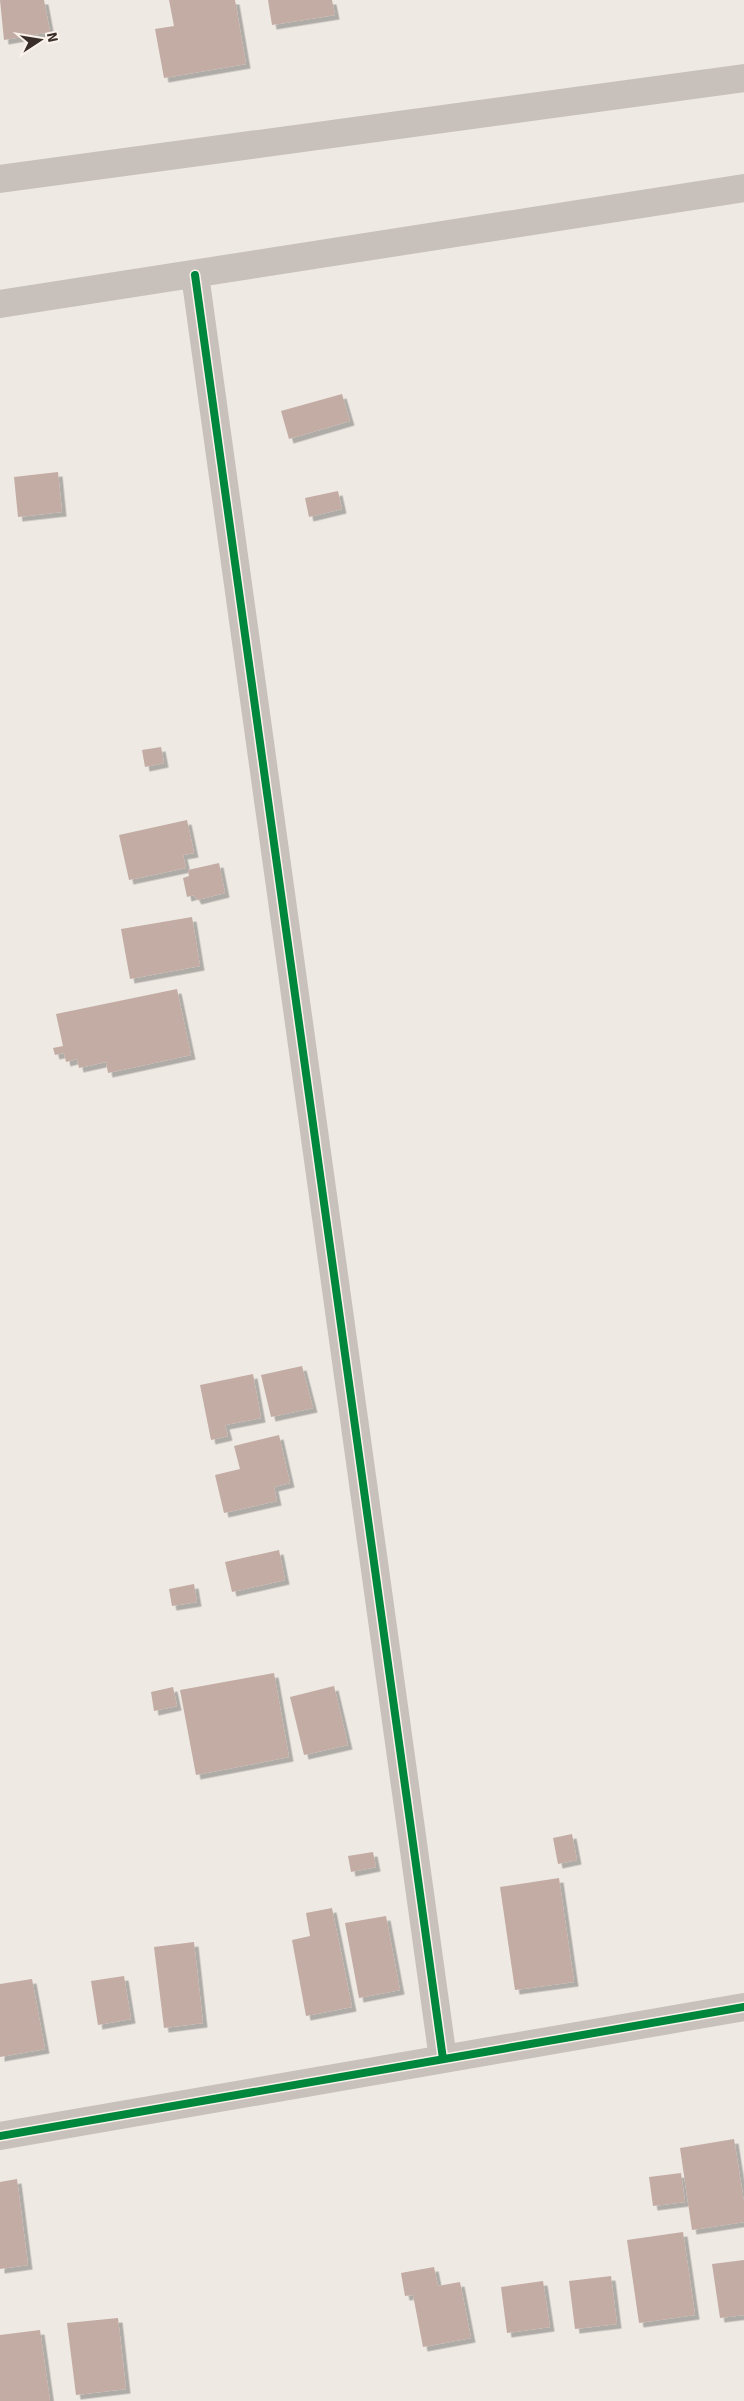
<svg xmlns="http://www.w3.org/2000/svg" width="744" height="2401" font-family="Signika,sans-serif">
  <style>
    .building { fill: #c3aca4; filter: url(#shadow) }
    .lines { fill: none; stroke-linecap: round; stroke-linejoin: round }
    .minor { stroke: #c8c1bb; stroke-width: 28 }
    .cycleway-casing { stroke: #fbf3eb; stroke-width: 11 }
    .cycleway { stroke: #00873e; stroke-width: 8 }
  </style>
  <defs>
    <filter id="shadow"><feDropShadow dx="4.5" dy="4.5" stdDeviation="0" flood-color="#0004"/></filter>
  </defs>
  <rect width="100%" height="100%" fill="#eee9e3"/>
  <!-- building -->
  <path class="building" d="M 0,0 L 44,0 L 50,32 L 4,40 Z
    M 169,0 L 235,0 L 246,64 L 164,78 L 155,29 L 174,26 Z
    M 268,0 L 332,0 L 335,15 L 272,25 Z
    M 342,394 L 350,421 L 289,439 L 281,411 Z
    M 58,472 L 62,512 L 18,517 L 14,477 Z
    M 338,491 L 342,509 L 309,517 L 305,498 Z
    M 161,747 L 164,763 L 145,767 L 142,750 Z
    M 187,820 L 194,853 L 183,855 L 186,868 L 129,880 L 119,835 Z
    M 219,863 L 225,893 L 197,900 L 194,895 L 187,897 L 183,878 L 189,876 L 188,870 Z
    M 192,917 L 200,966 L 130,979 L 121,929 Z
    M 177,989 L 191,1055 L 108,1073 L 106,1062 L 79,1068 L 77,1059 L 66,1062 L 64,1053 L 55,1055 L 53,1048 L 63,1046 L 56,1014 Z
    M 302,1366 L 313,1408 L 271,1417 L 261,1375 Z
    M 253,1374 L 261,1418 L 225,1425 L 228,1436 L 211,1440 L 200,1385 Z
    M 279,1435 L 290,1483 L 274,1487 L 277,1501 L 224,1513 L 215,1475 L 240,1469 L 234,1446 Z
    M 279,1550 L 285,1580 L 232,1592 L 225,1562 Z
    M 194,1584 L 197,1602 L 172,1606 L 169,1589 Z
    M 274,1673 L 289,1757 L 196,1775 L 180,1690 Z
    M 334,1686 L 348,1745 L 304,1755 L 290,1697 Z
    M 173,1687 L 177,1706 L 154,1711 L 151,1692 Z
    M 572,1834 L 577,1860 L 558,1864 L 553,1838 Z
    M 373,1852 L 376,1867 L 351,1872 L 348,1856 Z
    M 559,1878 L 574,1982 L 515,1990 L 500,1887 Z
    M 332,1908 L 352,2007 L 306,2016 L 292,1940 L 310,1936 L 306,1913 Z
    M 386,1916 L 400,1990 L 359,1998 L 345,1923 Z
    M 194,1942 L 203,2023 L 164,2028 L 154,1947 Z
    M 124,1976 L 131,2019 L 98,2025 L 91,1981 Z
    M 32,1979 L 45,2049 L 0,2057 L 0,1984 Z
    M 734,2139 L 744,2202 L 744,2222 L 692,2230 L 680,2148 Z
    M 681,2173 L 685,2202 L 653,2206 L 649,2177 Z
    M 17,2179 L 28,2265 L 0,2269 L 0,2182 Z
    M 683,2232 L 695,2315 L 639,2323 L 627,2240 Z
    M 744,2260 L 744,2315 L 720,2318 L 712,2264 Z
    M 434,2267 L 438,2286 L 460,2282 L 471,2338 L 423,2347 L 413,2295 L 405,2296 L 401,2273 Z
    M 611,2276 L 617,2324 L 575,2329 L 569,2281 Z
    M 543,2281 L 550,2327 L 507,2333 L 501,2287 Z
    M 118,2318 L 126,2389 L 76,2395 L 67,2323 Z
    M 40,2330 L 50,2401 L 0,2401 L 0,2335 Z"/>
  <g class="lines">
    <!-- minor -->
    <path class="minor" d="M 0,179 L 744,78
      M 195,275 L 443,2059
      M 0,304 L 744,188
      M 0,2136 L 744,2007"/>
    <defs>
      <path id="cycleway" d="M 195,275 L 443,2059
        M 0,2136 L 744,2007"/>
    </defs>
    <!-- cycleway casing -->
    <use href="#cycleway" class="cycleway-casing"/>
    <!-- cycleway -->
    <use href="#cycleway" class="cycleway"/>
  </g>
  <!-- north arrow -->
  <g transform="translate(40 40) rotate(78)" stroke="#fbf3eb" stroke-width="4" paint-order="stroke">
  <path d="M0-4L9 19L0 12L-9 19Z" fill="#392e29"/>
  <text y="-8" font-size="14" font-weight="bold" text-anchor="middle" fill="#392e29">N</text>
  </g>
</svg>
